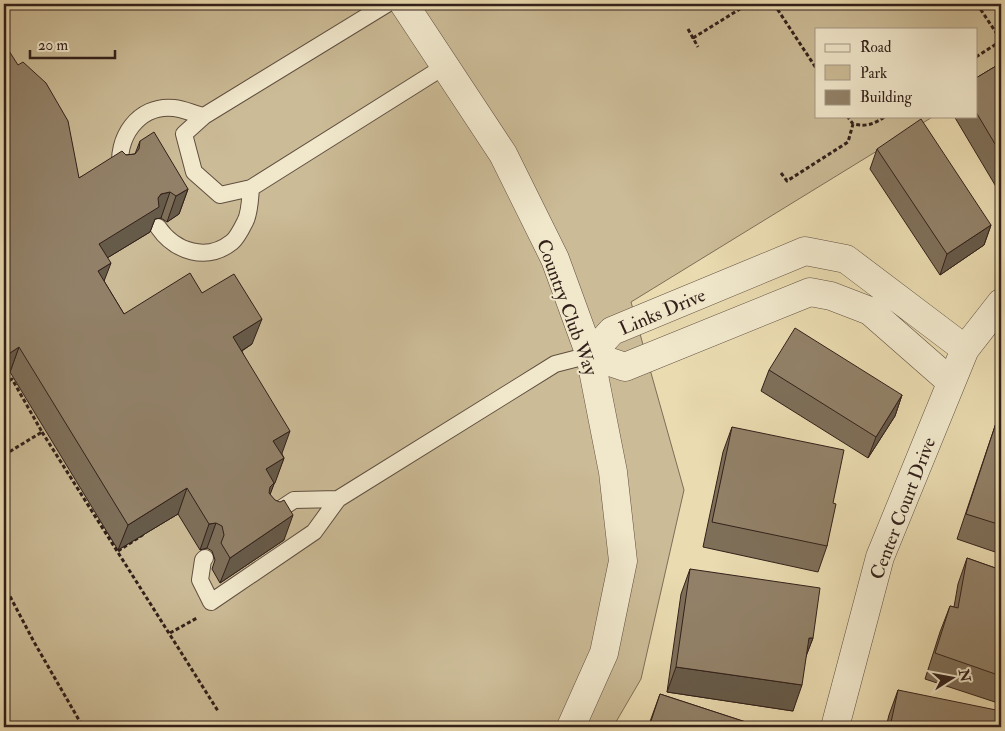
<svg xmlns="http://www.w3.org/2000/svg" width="1005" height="731" font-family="'IM FELL Double Pica',serif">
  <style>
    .green { fill: #cbbb96; stroke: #7e6e58 }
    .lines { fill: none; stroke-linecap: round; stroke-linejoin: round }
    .service-casing { stroke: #604f40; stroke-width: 18 }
    .minor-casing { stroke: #604f40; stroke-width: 29 }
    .path { stroke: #32201a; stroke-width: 3; stroke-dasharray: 4 2.5; stroke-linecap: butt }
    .service { stroke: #f1e8cc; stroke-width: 16 }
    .minor { stroke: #f1e8cc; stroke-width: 28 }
    .wall { fill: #7e6f59; stroke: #32201a }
    .shaded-wall { fill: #665a49; stroke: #32201a }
    .building { fill: #928168; stroke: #32201a }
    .labels { text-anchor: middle; stroke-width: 4; stroke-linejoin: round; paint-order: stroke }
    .street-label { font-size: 19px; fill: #32201a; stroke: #f1e8cc }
  </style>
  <rect width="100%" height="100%" fill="#eadbb0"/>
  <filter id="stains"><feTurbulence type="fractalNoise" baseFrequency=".004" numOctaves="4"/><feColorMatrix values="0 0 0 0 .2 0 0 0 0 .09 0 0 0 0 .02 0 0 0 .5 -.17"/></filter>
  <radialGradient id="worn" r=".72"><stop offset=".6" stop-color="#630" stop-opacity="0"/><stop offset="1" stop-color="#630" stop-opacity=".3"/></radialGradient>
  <!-- green -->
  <path class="green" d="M 4,4 L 1001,4 L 1001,75 L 976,90 L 976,29 L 816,29 L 816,116 L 934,116 L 631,302 L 684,490 L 641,679 L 613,727 L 4,727 Z"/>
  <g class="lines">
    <defs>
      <path id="service" d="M 204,116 L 184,134 L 194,172 L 220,195 L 251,188 L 445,66
        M 121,171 C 115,139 138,104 174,108 C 184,109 194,114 204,116 L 387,4
        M 158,227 C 175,252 207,262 232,242 C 237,238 242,228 245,222 C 250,213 250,198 251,188
        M 338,499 L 555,364 L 590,355
        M 205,558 L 203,560 L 200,580 L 211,602 L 314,532 L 338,499 L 294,500 L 270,516"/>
      <path id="minor" d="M 404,4 L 503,154 L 555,259 L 590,355 L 613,472 L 623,561 L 604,653 L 571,727
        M 951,382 L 870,311 L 831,296 L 810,292 L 625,367 L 590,355 L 612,331 L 805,251 L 846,259 L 965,349
        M 835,727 L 880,557 L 965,349 L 1001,303"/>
    </defs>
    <!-- service casing -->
    <use href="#service" class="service-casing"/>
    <!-- minor casing -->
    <use href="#minor" class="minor-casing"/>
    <!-- path -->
    <path class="path" d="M 774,4 L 816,68
      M 977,4 L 1001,40
      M 688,29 L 698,47
      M 693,38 L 748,4
      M 976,57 L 1001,41
      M 847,116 L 853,124 C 867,127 874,124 886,116
      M 781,173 L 787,181 L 848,142 L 853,124
      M 4,384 L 12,379 L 42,432 L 4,455
      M 42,432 L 218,711
      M 118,551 L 144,534
      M 4,585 L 34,642 L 83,727
      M 170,633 L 197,618"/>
    <!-- service -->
    <use href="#service" class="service"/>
    <!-- minor -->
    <use href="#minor" class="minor"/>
  </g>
  <!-- wall -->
  <path class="wall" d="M 1001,63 L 1001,195 L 954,116 L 976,116 L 976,78 Z
    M 140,141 L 188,189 L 179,214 L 167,222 L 161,218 L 155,219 L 150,232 L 107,258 L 104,281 L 124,314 L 202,293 L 252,344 L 242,351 L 282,454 L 284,458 L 270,494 L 284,540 L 220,583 L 212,569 L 215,560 L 212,551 L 207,548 L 200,550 L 178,514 L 118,550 L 10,372 L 79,178 L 126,155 L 135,154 Z
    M 877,149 L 991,225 L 984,245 L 940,275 L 870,169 Z
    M 769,370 L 902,395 L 895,416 L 868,458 L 761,391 Z
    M 997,420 L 1001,422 L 1001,554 L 957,539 Z
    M 732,427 L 833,503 L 827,546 L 818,572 L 703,547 L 723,452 Z
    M 967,558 L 1001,570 L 1001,704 L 925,679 L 940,632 L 950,606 L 954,607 L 958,584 Z
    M 690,569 L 813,638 L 806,656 L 793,711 L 667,692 L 681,594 Z
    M 898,690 L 1001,727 L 886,727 L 889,715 Z
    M 660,694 L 761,727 L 648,727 Z"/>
  <!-- shaded-wall -->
  <path class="shaded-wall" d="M 188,189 L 179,214 L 167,222 L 176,196 Z
    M 170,192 L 161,218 L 155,219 L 150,232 L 89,269 L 99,244 L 158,198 L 161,194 Z
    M 991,225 L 984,245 L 940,275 L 947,254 Z
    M 111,263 L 101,289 L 98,271 Z
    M 262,319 L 252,344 L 224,362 L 233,337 Z
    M 19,347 L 10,372 L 4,376 L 4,357 Z
    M 902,395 L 895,416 L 868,458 L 876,437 Z
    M 290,431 L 281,456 L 273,441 Z
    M 284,458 L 275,483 L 274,484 L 265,508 L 266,469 Z
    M 187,488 L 178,514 L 118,550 L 128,525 Z
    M 293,515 L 284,540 L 220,583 L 230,558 Z
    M 216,523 L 207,548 L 200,550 L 209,524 Z
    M 809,638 L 813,638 L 803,664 Z
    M 676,667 L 802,685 L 793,711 L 667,692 Z"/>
  <!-- building -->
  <path class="building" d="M 4,43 L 18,65 L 23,62 L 46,83 L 68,121 L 79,178 L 122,151 L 126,155 L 135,154 L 139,149 L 140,141 L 154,132 L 188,189 L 176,196 L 170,192 L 161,194 L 158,198 L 159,207 L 99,244 L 111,263 L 98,271 L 124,314 L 190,273 L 202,293 L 234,274 L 262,319 L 233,337 L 290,431 L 273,441 L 284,458 L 266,469 L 274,483 L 270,487 L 269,493 L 275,500 L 280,502 L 284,500 L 293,515 L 230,558 L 221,543 L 224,535 L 222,526 L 216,523 L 209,524 L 187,488 L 128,525 L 19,347 L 4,357 Z
    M 1001,63 L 1001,154 L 976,112 L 976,78 Z
    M 921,119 L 991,225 L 947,254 L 877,149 Z
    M 795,328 L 902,395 L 876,437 L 769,370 Z
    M 997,420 L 1001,422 L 1001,525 L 966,514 Z
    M 732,427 L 844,450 L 833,503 L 836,504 L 827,546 L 712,522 Z
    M 967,558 L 1001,570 L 1001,676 L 935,653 L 950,606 L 958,608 Z
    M 690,569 L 820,588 L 813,638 L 809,638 L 802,685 L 676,667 Z
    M 898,690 L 1001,711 L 1001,727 L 890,727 Z
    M 660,694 L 761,727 L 649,727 Z"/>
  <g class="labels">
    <!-- street labels -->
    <g class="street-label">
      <text transform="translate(568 307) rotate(70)" y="7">Country Club Way</text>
      <text transform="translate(662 311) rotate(-23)" y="7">Links Drive</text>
      <text transform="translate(902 508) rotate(-69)" y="7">Center Court Drive</text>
    </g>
  </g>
  <!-- margin -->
  <rect width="1005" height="731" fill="none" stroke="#eadbb0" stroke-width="20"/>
  <rect x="5" y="5" width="995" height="721" fill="none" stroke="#32201a" stroke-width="2.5"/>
  <rect x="10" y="10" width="985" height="711" fill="none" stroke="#32201a"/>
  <!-- legend -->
  <rect x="815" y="28" width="162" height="90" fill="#f1e8cc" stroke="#a59885"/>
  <rect x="825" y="44" width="25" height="8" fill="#f1e8cc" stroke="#a59885"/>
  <text x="860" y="52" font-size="15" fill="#32201a">Road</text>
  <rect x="825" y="65" width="25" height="15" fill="#cbbb96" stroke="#a59885"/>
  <text x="860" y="78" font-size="15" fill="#32201a">Park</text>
  <rect x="825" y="90" width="25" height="15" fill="#928168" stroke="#a59885"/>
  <text x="860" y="102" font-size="15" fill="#32201a">Building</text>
  <!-- north arrow -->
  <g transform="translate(952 678) rotate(79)" stroke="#f1e8cc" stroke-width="4" paint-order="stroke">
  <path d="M0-4L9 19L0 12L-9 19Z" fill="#32201a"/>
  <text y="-8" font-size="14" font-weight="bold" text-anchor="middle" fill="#32201a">N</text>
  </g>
  <!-- scale -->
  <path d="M30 50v8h85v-8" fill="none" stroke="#32201a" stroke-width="2.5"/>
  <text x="38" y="50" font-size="15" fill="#32201a" stroke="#f1e8cc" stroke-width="4" paint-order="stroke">20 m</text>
  <rect width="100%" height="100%" filter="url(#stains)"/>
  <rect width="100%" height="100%" fill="url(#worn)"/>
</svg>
